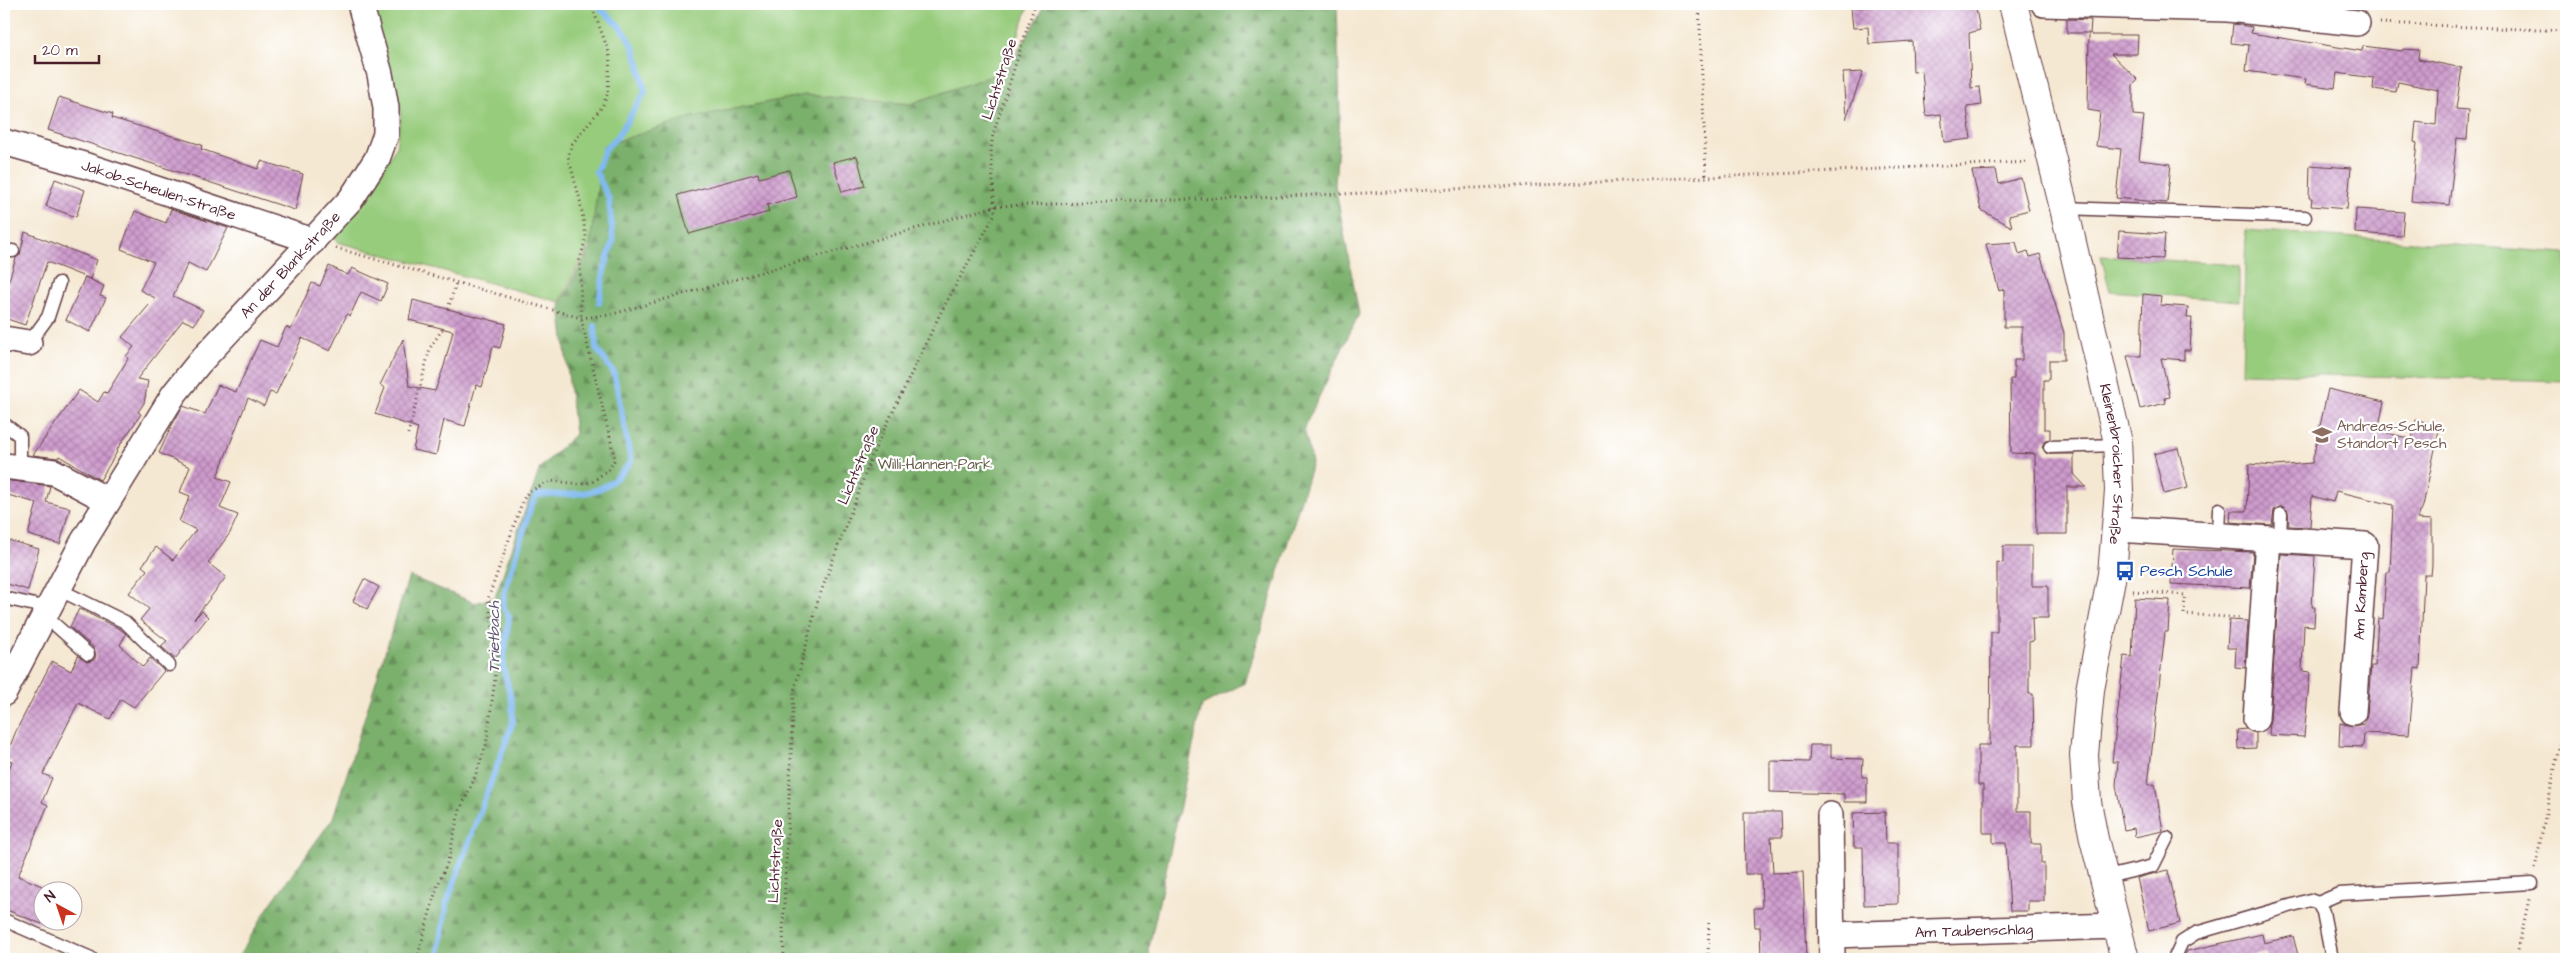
<svg xmlns="http://www.w3.org/2000/svg" width="2570" height="963" font-family="'Architects Daughter',sans-serif">
  <style>
    .green { fill: #98cc7d; stroke: #717654 }
    .forest { fill: url(#forest-firs); stroke: #62684c }
    .lines { fill: none; stroke-linecap: round; stroke-linejoin: round }
    .stream { stroke: #80b9f1; stroke-width: 6 }
    .building { fill: url(#building-cross-hatch) }
    .service-casing { stroke: #643d44; stroke-width: 15 }
    .minor-casing { stroke: #643d44; stroke-width: 28 }
    .tertiary-casing { stroke: #643d44; stroke-width: 30 }
    .path { stroke: #643d44; stroke-width: 3; stroke-dasharray: 1 4; stroke-linecap: butt }
    .service { stroke: #fff; stroke-width: 12 }
    .minor { stroke: #fff; stroke-width: 25 }
    .tertiary { stroke: #fff; stroke-width: 28 }
    .labels { text-anchor: middle; stroke-width: 4.5; stroke-linejoin: round; paint-order: stroke }
    .street-label { font-size: 15px; fill: #4a1f2b; stroke: #fff }
    .education-label { font-size: 15px; fill: #785e54; stroke: #fff; text-anchor: start }
    .park-label { font-size: 15px; fill: #655c48; stroke: #fff }
    .transit-label { font-size: 15px; fill: #164399; stroke: #fff; text-anchor: start }
    .water-label { font-size: 16px; font-style: italic; fill: #5d5570; stroke: #fff }
  </style>
  <defs>
    <pattern id="forest-firs" width="22" height="20" patternUnits="userSpaceOnUse" patternTransform="scale(1.25)"><rect width="22" height="20" fill="#7ab06c"/><path d="M5 1l3.5 6h-7zM16 11l3.5 6h-7z" fill="#668f59"/></pattern>
    <pattern id="building-cross-hatch" width="8" height="8" patternUnits="userSpaceOnUse" patternTransform="scale(1.25)"><rect width="8" height="8" fill="#ce9bcd"/><path d="M0 0l8 8M0 8l8-8" fill="none" stroke="#a97ea7"/></pattern>
  </defs>
  <rect width="100%" height="100%" fill="#fff"/>
  <filter id="ink" filterUnits="userSpaceOnUse"><feTurbulence type="fractalNoise" baseFrequency=".02" numOctaves="2"/><feDisplacementMap in="SourceGraphic" scale="10" xChannelSelector="R" yChannelSelector="G"/><feConvolveMatrix kernelMatrix="1 2 1 2 8 2 1 2 1" color-interpolation-filters="sRGB"/></filter>
  <filter id="wash" filterUnits="userSpaceOnUse"><feTurbulence type="fractalNoise" baseFrequency=".0096" numOctaves="4" result="noise"/><feDisplacementMap in="SourceGraphic" scale="20" xChannelSelector="R" yChannelSelector="G"/><feGaussianBlur stdDeviation="1.12" result="paint"/><feColorMatrix in="noise" values="0 0 0 0 0 0 0 0 0 0 0 0 0 0 0 0 0 1.4 0 .05"/><feComposite in="paint" operator="in"/></filter>
  <g filter="url(#wash)">
    <rect width="100%" height="100%" fill="#f5e8d2"/>
    <!-- green -->
    <path class="green" d="M 370,4 L 1029,4 L 1006,71 L 910,104 L 805,95 L 689,118 L 604,146 L 590,247 L 588,246 L 560,302 L 337,242 L 334,234 L 362,205 L 396,147 L 401,112 L 390,67 Z
      M 2246,230 L 2566,253 L 2566,381 L 2242,373 Z
      M 2101,256 L 2239,265 L 2239,301 L 2110,291 Z"/>
    <!-- forest -->
    <path class="forest" d="M 1043,4 L 1337,4 L 1340,116 L 1335,185 L 1359,314 L 1304,428 L 1312,463 L 1245,683 L 1202,705 L 1149,948 L 1150,959 L 237,959 L 269,906 L 333,818 L 409,576 L 475,603 L 495,597 L 540,468 L 575,434 L 560,305 L 590,247 L 603,146 L 689,118 L 805,95 L 910,104 L 1006,71 L 1041,13 Z"/>
    <g class="lines">
      <!-- stream -->
      <path class="stream" d="M 599,303 L 604,271 L 613,241 L 609,199 L 596,172 L 605,149 L 618,136 L 645,92 C 638,55 633,32 601,10 L 600,4
        M 438,959 L 447,902 L 513,722 L 512,703 L 503,666 L 509,617 L 503,607 L 504,594 L 531,506 L 537,495 C 580,493 603,500 631,461 L 614,373 L 596,348 L 595,326"/>
    </g>
    <g id="blocks">
      <!-- building -->
      <path class="building" d="M 1908,4 L 1975,4 L 1980,30 L 1969,33 L 1971,88 L 1980,87 L 1982,105 L 1967,107 L 1971,139 L 1944,142 L 1941,114 L 1926,116 L 1922,71 L 1913,72 L 1912,41 L 1869,44 L 1868,27 L 1853,28 L 1851,8 Z
        M 2067,19 L 2091,20 L 2090,33 L 2092,35 L 2138,35 L 2137,54 L 2111,54 L 2138,80 L 2133,85 L 2133,115 L 2144,116 L 2139,160 L 2171,164 L 2167,203 L 2116,198 L 2121,149 L 2096,146 L 2100,112 L 2088,110 L 2089,33 L 2067,33 Z
        M 2233,24 L 2252,27 L 2251,33 L 2362,51 L 2363,46 L 2402,51 L 2403,49 L 2419,50 L 2418,59 L 2462,68 L 2456,109 L 2469,110 L 2467,139 L 2457,138 L 2449,205 L 2411,201 L 2417,143 L 2414,142 L 2416,122 L 2436,125 L 2438,90 L 2398,82 L 2396,92 L 2373,89 L 2374,78 L 2337,73 L 2335,88 L 2305,84 L 2306,79 L 2246,71 L 2249,45 L 2231,43 Z
        M 1863,72 L 1846,119 L 1843,73 Z
        M 59,97 L 113,114 L 112,118 L 202,145 L 201,149 L 258,169 L 261,161 L 303,174 L 295,210 L 48,130 Z
        M 857,156 L 865,186 L 842,192 L 833,162 Z
        M 2310,165 L 2351,168 L 2347,209 L 2311,206 L 2312,198 L 2309,198 Z
        M 789,170 L 797,197 L 767,205 L 769,212 L 689,234 L 678,195 L 758,173 L 759,178 Z
        M 1996,170 L 1999,184 L 2021,178 L 2029,210 L 2009,215 L 2012,227 L 1981,210 L 1972,171 Z
        M 55,179 L 85,190 L 76,217 L 46,206 Z
        M 171,209 L 228,228 L 206,272 L 188,263 L 173,296 L 203,310 L 194,325 L 183,320 L 137,379 L 148,381 L 144,403 L 138,412 L 141,414 L 116,451 L 117,452 L 100,480 L 59,456 L 58,458 L 33,455 L 79,390 L 98,402 L 104,392 L 107,393 L 128,359 L 126,356 L 134,347 L 122,337 L 155,298 L 140,290 L 154,262 L 121,249 L 135,211 L 166,223 Z
        M 2356,209 L 2404,212 L 2402,236 L 2355,233 Z
        M 2119,231 L 2165,234 L 2163,259 L 2117,257 Z
        M 25,232 L 97,260 L 90,279 L 47,262 L 25,325 L 4,318 L 4,296 L 16,258 L 20,255 Z
        M 2016,242 L 2019,254 L 2028,251 L 2030,257 L 2040,254 L 2064,333 L 2064,360 L 2049,360 L 2049,380 L 2044,380 L 2044,429 L 2050,429 L 2050,439 L 2045,440 L 2042,447 L 2047,454 L 2074,454 L 2074,474 L 2086,487 L 2067,487 L 2067,534 L 2036,534 L 2035,454 L 2011,453 L 2010,379 L 2014,379 L 2014,360 L 2022,360 L 2022,327 L 2004,327 L 2004,289 L 1999,291 L 1986,244 Z
        M 329,266 L 348,275 L 352,268 L 388,284 L 381,301 L 361,292 L 350,316 L 347,314 L 330,351 L 302,338 L 276,394 L 270,392 L 264,406 L 248,398 L 217,477 L 231,482 L 220,508 L 238,515 L 230,533 L 208,563 L 226,577 L 194,619 L 202,611 L 208,617 L 175,659 L 161,646 L 167,641 L 140,620 L 149,609 L 129,593 L 147,570 L 142,566 L 156,547 L 173,560 L 196,530 L 179,521 L 190,496 L 180,492 L 190,467 L 159,453 L 171,427 L 183,406 L 205,414 L 218,385 L 236,392 L 260,340 L 277,347 L 286,327 L 291,329 L 312,283 L 320,286 Z
        M 85,277 L 104,286 L 100,296 L 106,298 L 90,332 L 66,320 Z
        M 2143,294 L 2161,296 L 2160,305 L 2188,307 L 2187,318 L 2192,318 L 2190,350 L 2184,350 L 2184,360 L 2161,358 L 2170,397 L 2165,398 L 2166,403 L 2140,409 L 2127,356 L 2141,356 Z
        M 413,300 L 506,324 L 500,348 L 493,346 L 482,387 L 476,385 L 465,426 L 444,420 L 436,455 L 413,450 L 418,428 L 375,414 L 385,388 L 380,385 L 403,339 L 409,386 L 435,391 L 444,366 L 453,331 L 409,320 Z
        M 2328,389 L 2384,402 L 2378,431 L 2412,439 L 2416,420 L 2440,425 L 2423,506 L 2417,519 L 2432,520 L 2432,565 L 2431,575 L 2424,575 L 2420,669 L 2415,668 L 2409,735 L 2364,733 L 2363,747 L 2339,746 L 2340,723 L 2352,726 L 2364,724 L 2367,714 L 2371,666 L 2375,666 L 2378,618 L 2383,619 L 2386,572 L 2390,572 L 2393,505 L 2336,491 L 2333,502 L 2312,496 L 2310,527 L 2289,526 L 2288,511 L 2282,506 L 2274,510 L 2272,525 L 2230,522 L 2231,511 L 2247,511 L 2249,464 L 2275,466 L 2312,463 Z
        M 2178,448 L 2188,488 L 2164,494 L 2154,454 Z
        M 4,480 L 50,486 L 46,502 L 70,508 L 60,544 L 28,535 L 37,503 L 4,494 Z
        M 4,539 L 39,549 L 28,590 L 4,583 Z
        M 2003,546 L 2032,546 L 2032,586 L 2048,586 L 2048,618 L 2032,618 L 2033,641 L 2029,642 L 2029,694 L 2033,694 L 2034,745 L 2017,745 L 2017,811 L 2031,811 L 2031,844 L 2041,844 L 2041,863 L 2044,863 L 2044,901 L 2028,901 L 2028,911 L 2010,911 L 2006,843 L 1993,843 L 1993,833 L 1983,833 L 1983,785 L 1978,785 L 1978,745 L 1990,745 L 1991,632 L 1997,632 L 1997,562 L 2003,563 Z
        M 2173,549 L 2253,552 L 2250,588 L 2171,584 Z
        M 2281,554 L 2315,556 L 2312,607 L 2315,607 L 2314,626 L 2304,625 L 2302,671 L 2310,672 L 2304,737 L 2269,735 Z
        M 364,579 L 379,587 L 367,609 L 353,601 Z
        M 2135,598 L 2170,600 L 2168,632 L 2165,632 L 2148,785 L 2155,784 L 2163,831 L 2135,837 L 2134,828 L 2124,830 L 2116,785 L 2118,762 L 2112,762 L 2124,656 L 2132,657 Z
        M 79,609 L 120,629 L 126,634 L 120,645 L 143,667 L 150,658 L 164,671 L 134,707 L 121,699 L 110,719 L 78,703 L 43,774 L 52,778 L 42,802 L 48,805 L 18,876 L 42,886 L 42,924 L 4,909 L 4,783 L 12,761 L 5,759 L 16,731 L 52,661 L 71,671 L 78,656 L 87,662 L 94,660 L 96,656 L 94,648 L 70,627 Z
        M 2229,620 L 2248,621 L 2245,668 L 2235,667 L 2236,648 L 2227,648 Z
        M 2246,729 L 2256,733 L 2256,748 L 2238,749 L 2237,730 Z
        M 1810,745 L 1831,745 L 1831,758 L 1863,759 L 1862,777 L 1867,777 L 1867,802 L 1844,802 L 1844,794 L 1770,792 L 1770,761 L 1809,762 Z
        M 1744,812 L 1781,812 L 1782,837 L 1771,837 L 1773,873 L 1803,872 L 1806,959 L 1761,959 L 1760,927 L 1755,927 L 1754,908 L 1762,908 L 1761,874 L 1745,874 Z
        M 1885,812 L 1886,843 L 1898,843 L 1898,904 L 1864,905 L 1863,847 L 1854,847 L 1853,813 Z
        M 2168,870 L 2180,923 L 2149,931 L 2137,878 Z
        M 2262,934 L 2264,943 L 2293,936 L 2299,959 L 2267,959 L 2266,953 L 2240,959 L 2183,959 L 2187,951 Z"/>
    </g>
  </g>
  <g filter="url(#ink)">
    <use href="#blocks" fill-opacity="0" stroke="#643d44" stroke-width="1"/>
    <g class="lines">
      <defs>
        <path id="service" d="M 2064,208 L 2305,217
          M 4,251 L 13,251
          M 29,343 L 48,317 L 59,283
          M 7,426 L 20,436 L 20,467
          M 2050,447 L 2117,445
          M 2218,536 L 2219,509
          M 2280,539 L 2281,514
          M 58,589 L 125,622 L 169,665
          M 4,598 L 48,608
          M 44,615 L 88,654
          M 2103,878 L 2153,866 L 2167,838
          M 2318,903 L 2339,894 L 2532,883
          M 4,920 L 91,958
          M 2174,959 L 2182,942 L 2196,933 L 2310,900 L 2318,903 L 2323,912 L 2332,959"/>
        <g id="minor">
          <path d="M 2044,4 L 2228,9 L 2357,23"/>
          <path id="s1" d="M 4,142 L 87,166 L 313,241"/>
          <path d="M 4,339 L 29,343"/>
          <path d="M 4,466 L 54,472 L 107,500"/>
          <path d="M 2117,529 L 2365,545 L 2353,712"/>
          <path id="s2" d="M 4,693 L 83,542 L 174,394 L 199,363 L 351,199 L 377,159 L 386,134 L 386,108 L 380,74 L 360,4"/>
          <path d="M 2256,719 L 2268,539"/>
          <path d="M 1830,815 L 1832,959"/>
          <path id="s3" d="M 1832,935 L 2117,926"/>
        </g>
        <g id="tertiary">
          <path id="s4" d="M 2013,4 L 2064,208 L 2117,438 L 2119,491 L 2112,574 L 2090,690 L 2084,755 L 2087,802 L 2094,839 L 2125,959"/>
        </g>
      </defs>
      <!-- service casing -->
      <use href="#service" class="service-casing"/>
      <!-- minor casing -->
      <use href="#minor" class="minor-casing"/>
      <!-- tertiary casing -->
      <use href="#tertiary" class="tertiary-casing"/>
      <!-- path -->
      <path class="path" d="M 1699,4 L 1706,176
        M 2380,23 L 2566,31
        M 336,248 L 581,318 L 609,315 L 996,206 L 1368,193 L 2029,162
        M 448,309 L 456,283
        M 408,434 L 430,348 L 443,328
        M 2133,591 L 2185,595 L 2184,614 L 2241,618
        M 2535,868 L 2566,712
        M 417,959 L 437,887 L 448,861 L 459,812 L 473,782 L 486,746 L 498,656 L 488,599 L 523,500 L 528,492 L 551,481 L 581,484 L 592,482 L 609,469 L 615,459 L 581,318 L 580,260 L 586,237 L 580,200 L 568,156 L 572,144 L 602,107 L 608,93 L 610,55 L 591,4
        M 784,959 L 783,927 L 794,691 L 818,600 L 873,453 L 940,314 L 995,214 L 991,149 L 993,134 L 1035,4
        M 1708,959 L 1709,920
        M 2516,959 L 2529,899"/>
      <!-- service -->
      <use href="#service" class="service"/>
      <!-- minor -->
      <use href="#minor" class="minor"/>
      <!-- tertiary -->
      <use href="#tertiary" class="tertiary"/>
    </g>
  </g>
  <!-- icons -->
  <defs>
    <symbol id="school-bare" viewBox="-9 -9 18 18"><path d="M0-5L7-2L0 1L-7-2ZM-4 1L0 2.5L4 1V4Q0 6-4 4Z" fill="#8d6e63" stroke="#fff" stroke-width="2.5" paint-order="stroke"/></symbol>
    <symbol id="bus-bare" viewBox="-9 -9 18 18"><path d="M-5-6H5V4H4V6H2V4H-2V6H-4V4H-5ZM-3.5-4V0h7V-4ZM-3.5 1.2v1.5H-2V1.2ZM2 1.2v1.5H3.5V1.2Z" fill="#1a4fb4" stroke="#fff" stroke-width="2.5" paint-order="stroke"/></symbol>
  </defs>
  <g fill-rule="evenodd">
    <use href="#school-bare" x="2308" y="421" width="28" height="28"/>
    <use href="#bus-bare" x="2111" y="557" width="28" height="28"/>
  </g>
  <g class="labels">
    <!-- street labels -->
    <g class="street-label">
      <text transform="translate(999 79) rotate(-72)" y="5">Lichtstraße</text>
      <text dy="5" stroke="none"><textPath href="#s1" startOffset="162">Jakob-Scheulen-Straße</textPath></text>
      <text dy="5" stroke="none"><textPath href="#s2" startOffset="518">An der Blankstraße</textPath></text>
      <text transform="translate(858 465) rotate(-67)" y="5">Lichtstraße</text>
      <text dy="5" stroke="none"><textPath href="#s4" startOffset="472">Kleinenbroicher Straße</textPath></text>
      <text transform="translate(2361 596) rotate(-87)" y="5">Am Kamberg</text>
      <text transform="translate(775 861) rotate(-87)" y="5">Lichtstraße</text>
      <text dy="5" stroke="none"><textPath href="#s3" startOffset="142">Am Taubenschlag</textPath></text>
    </g>
    <!-- education labels -->
    <g class="education-label">
      <text x="2337" y="431">Andreas-Schule,<tspan x="2337" dy="17">Standort Pesch</tspan></text>
    </g>
    <!-- park labels -->
    <g class="park-label">
      <text x="935" y="469">Willi-Hannen-Park</text>
    </g>
    <!-- transit labels -->
    <g class="transit-label">
      <text x="2140" y="576">Pesch Schule</text>
    </g>
    <!-- water labels -->
    <g class="water-label">
      <text transform="translate(493 637) rotate(-90)" y="6">Trietbach</text>
    </g>
  </g>
  <!-- margin -->
  <rect width="2570" height="963" fill="none" stroke="#fff" stroke-width="20"/>
  <!-- north arrow -->
  <g transform="translate(58 906) rotate(320)"><circle r="24" fill="#ffffff" stroke="#b7a5aa"/>
  <path d="M0-4L9 19L0 12L-9 19Z" fill="#c8321e"/>
  <text y="-8" font-size="14" font-weight="bold" text-anchor="middle" fill="#4a1f2b">N</text>
  </g>
  <!-- scale -->
  <path d="M35 55v8h64v-8" fill="none" stroke="#4a1f2b" stroke-width="2.5"/>
  <text x="42" y="55" font-size="15" fill="#4a1f2b" stroke="#ffffff" stroke-width="4" paint-order="stroke">20 m</text>
</svg>
